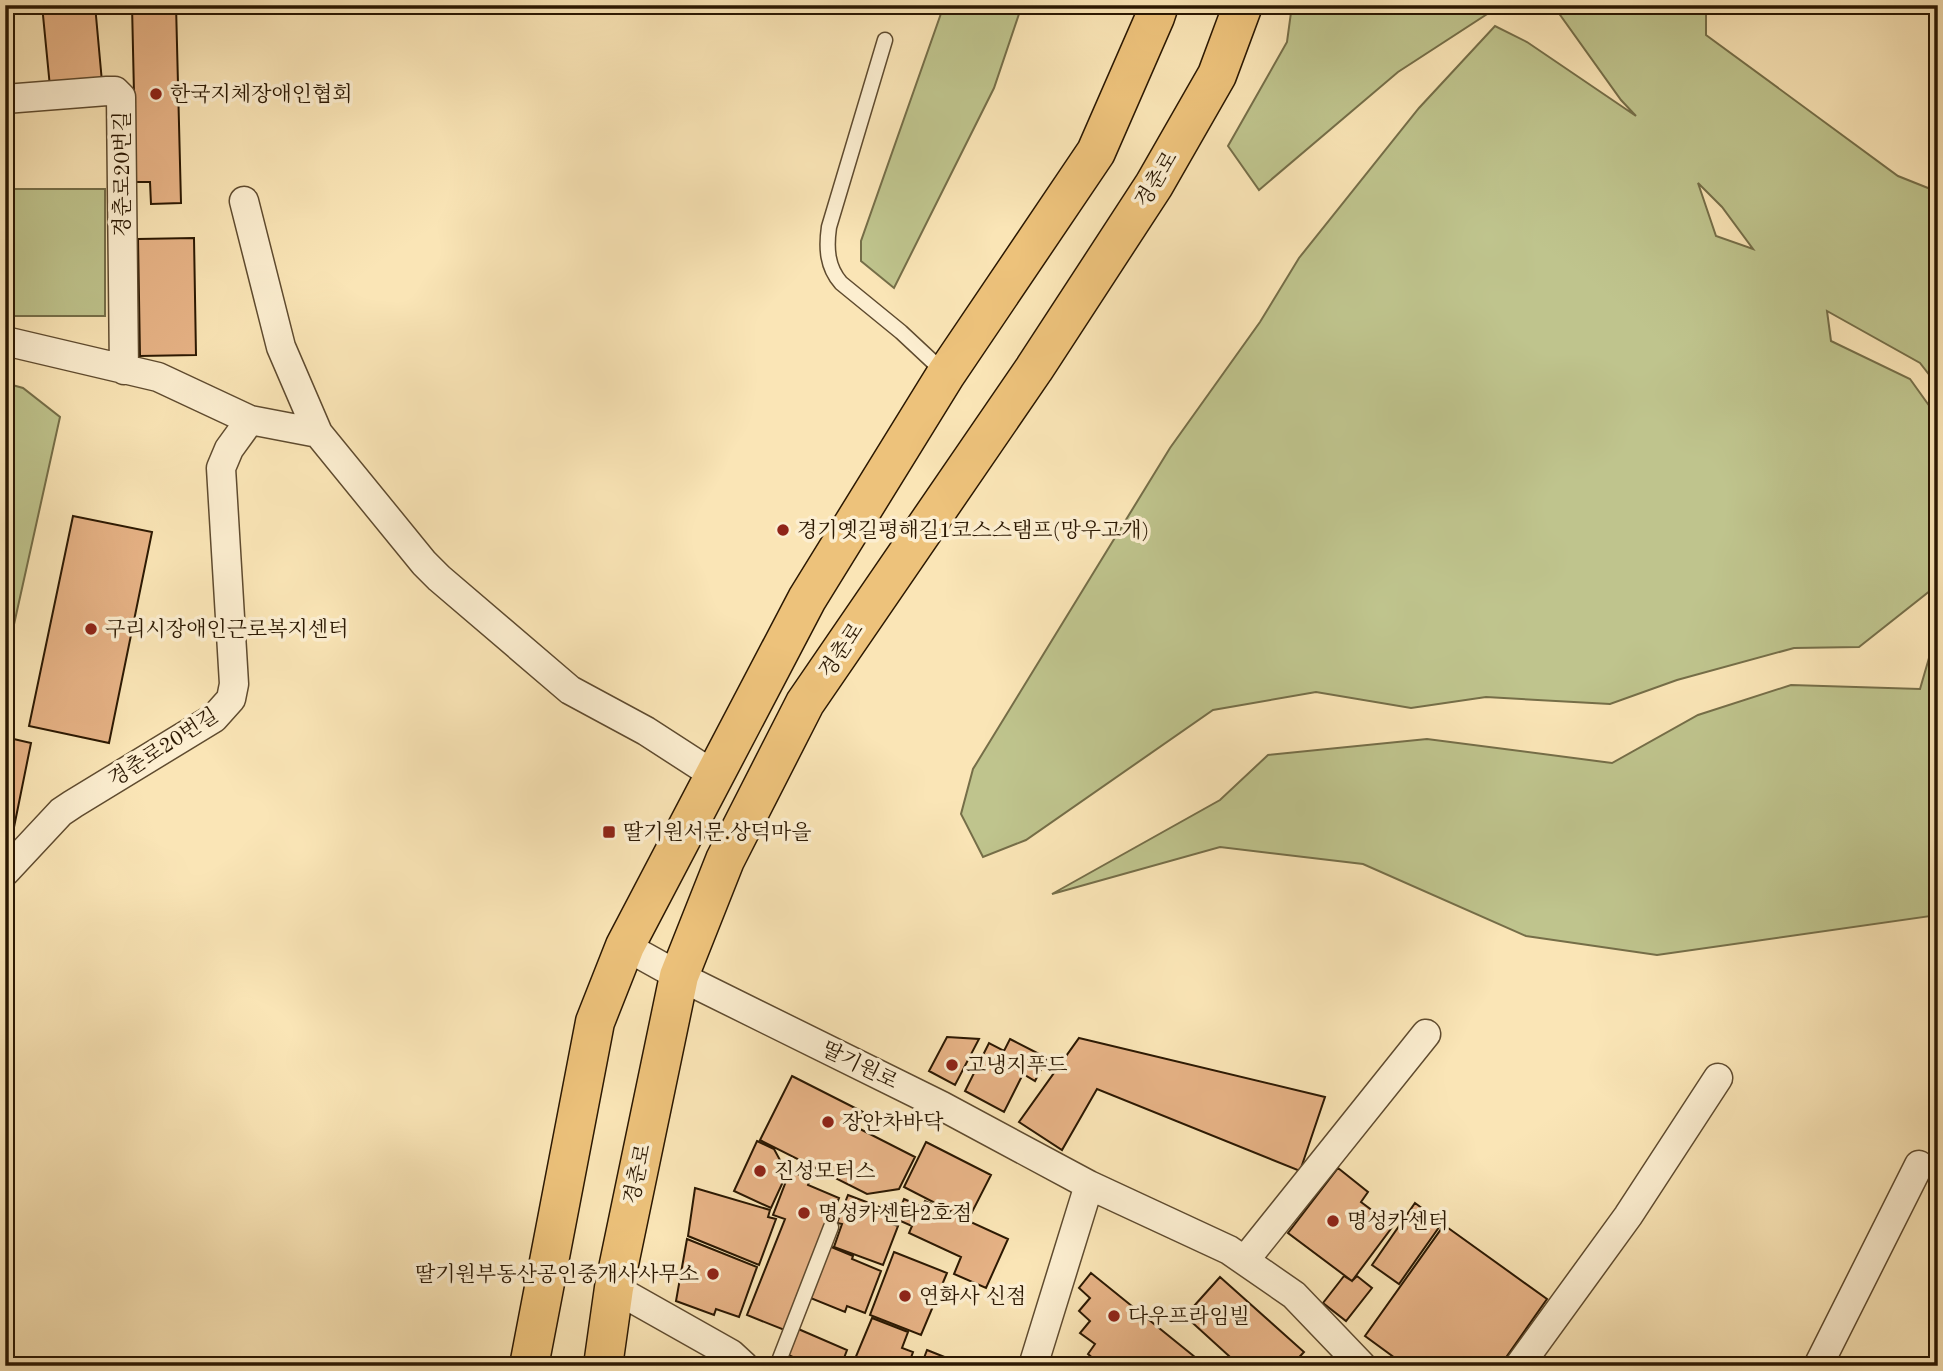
<svg xmlns="http://www.w3.org/2000/svg" width="1943" height="1371" font-family="'Old Standard TT','Noto Serif KR',serif">
  <style>
    .green { fill: #bfc48d; stroke: #756e48; stroke-width: 2; fill-rule: evenodd }
    .building { fill: #e7b386; stroke: #2b1802; stroke-width: 2 }
    .lines { fill: none; stroke-linecap: round; stroke-linejoin: round }
    .lane-casing { stroke: #5f4b2f; stroke-width: 17 }
    .street-casing { stroke: #5f4b2f; stroke-width: 31 }
    .primary-casing { stroke: #2b1802; stroke-width: 41 }
    .lane { stroke: #fceed0; stroke-width: 14 }
    .street { stroke: #fceed0; stroke-width: 28 }
    .primary { stroke: #edc27b; stroke-width: 38 }
    .poi-dot { fill: #8f2418; stroke: #fceed0; stroke-width: 2.5 }
    .labels { text-anchor: middle; stroke-width: 7; stroke-linejoin: round; paint-order: stroke }
    .poi-label { font-size: 21px; fill: #2b1802; stroke: #fceed0; text-anchor: start }
    .street-label { font-size: 21px; fill: #2b1802; stroke: #fceed0 }
  </style>
  <rect width="100%" height="100%" fill="#fae5b6"/>
  <filter id="stains"><feTurbulence type="fractalNoise" baseFrequency=".00286" numOctaves="4"/><feColorMatrix values="0 0 0 0 .2 0 0 0 0 .09 0 0 0 0 .02 0 0 0 .5 -.17"/></filter>
  <radialGradient id="worn" r=".72"><stop offset=".6" stop-color="#630" stop-opacity="0"/><stop offset="1" stop-color="#630" stop-opacity=".3"/></radialGradient>
  <!-- green -->
  <path class="green" d="M 944,5 L 1022,5 L 994,88 L 894,288 L 861,261 L 861,241 Z
    M 1292,5 L 1501,5 L 1398,72 L 1259,190 L 1228,146 L 1287,42 Z
    M 1553,5 L 1706,5 L 1706,35 L 1898,176 L 1938,192 L 1938,386 L 1920,363 L 1827,311 L 1831,341 L 1910,379 L 1938,418 L 1938,580 L 1931,590 L 1859,647 L 1794,648 L 1677,680 L 1610,704 L 1486,697 L 1411,708 L 1316,692 L 1213,710 L 1026,840 L 983,857 L 961,814 L 973,769 L 1170,448 L 1260,322 L 1299,258 L 1419,108 L 1495,26 L 1527,42 L 1636,116 L 1621,100 ZM 1698,183 L 1722,207 L 1753,249 L 1716,236 Z
    M 9,189 L 105,189 L 105,316 L 9,316 Z
    M 5,383 L 23,388 L 60,417 L 5,665 Z
    M 1938,627 L 1938,915 L 1657,955 L 1526,936 L 1363,864 L 1220,847 L 1052,894 L 1220,800 L 1268,755 L 1427,739 L 1612,763 L 1698,715 L 1791,685 L 1920,689 Z"/>
  <!-- building -->
  <path class="building" d="M 42,5 L 95,5 L 102,82 L 50,87 Z
    M 132,5 L 176,5 L 181,203 L 151,204 L 150,182 L 136,182 Z
    M 194,238 L 196,355 L 140,356 L 138,239 Z
    M 73,516 L 152,532 L 109,743 L 29,726 Z
    M 5,737 L 31,743 L 11,842 L 5,841 Z
    M 947,1037 L 979,1039 L 955,1085 L 929,1071 Z
    M 1079,1038 L 1325,1097 L 1300,1171 L 1097,1089 L 1062,1150 L 1019,1122 Z
    M 1010,1039 L 1047,1058 L 1035,1081 L 1023,1074 L 1004,1112 L 965,1091 L 989,1043 L 1004,1051 Z
    M 792,1076 L 863,1112 L 856,1127 L 915,1157 L 899,1189 L 867,1194 L 760,1140 Z
    M 757,1141 L 774,1149 L 787,1173 L 771,1208 L 734,1191 Z
    M 926,1142 L 991,1175 L 968,1220 L 904,1187 Z
    M 1338,1168 L 1368,1192 L 1361,1202 L 1393,1226 L 1352,1281 L 1288,1233 Z
    M 790,1171 L 810,1179 L 808,1185 L 839,1198 L 787,1331 L 747,1315 L 785,1219 L 773,1215 Z
    M 695,1188 L 770,1210 L 768,1217 L 776,1219 L 759,1265 L 688,1236 Z
    M 848,1195 L 893,1212 L 889,1223 L 898,1226 L 883,1265 L 834,1247 L 842,1224 L 837,1223 Z
    M 904,1199 L 922,1207 L 925,1201 L 1008,1239 L 986,1288 L 954,1274 L 961,1257 L 909,1233 L 912,1226 L 896,1219 Z
    M 1415,1203 L 1442,1223 L 1399,1284 L 1372,1265 Z
    M 1444,1225 L 1547,1299 L 1500,1366 L 1406,1366 L 1365,1336 Z
    M 687,1239 L 757,1267 L 739,1317 L 716,1309 L 714,1315 L 676,1301 Z
    M 829,1246 L 853,1256 L 852,1259 L 881,1271 L 865,1313 L 847,1306 L 845,1312 L 808,1297 Z
    M 894,1252 L 947,1273 L 921,1335 L 870,1315 Z
    M 1091,1273 L 1206,1366 L 1102,1366 L 1088,1354 L 1095,1344 L 1080,1333 L 1090,1321 L 1079,1311 L 1090,1298 L 1079,1288 Z
    M 1344,1276 L 1352,1281 L 1357,1276 L 1372,1288 L 1346,1321 L 1323,1303 Z
    M 1220,1277 L 1304,1352 L 1291,1366 L 1240,1366 L 1185,1316 Z
    M 872,1318 L 908,1332 L 902,1348 L 913,1352 L 908,1366 L 852,1366 Z
    M 796,1328 L 847,1350 L 841,1366 L 805,1366 L 806,1363 L 784,1353 Z
    M 927,1350 L 947,1358 L 969,1366 L 921,1366 Z"/>
  <g class="lines">
    <defs>
      <path id="lane" d="M 885,40 L 829,227 C 826,248 827,267 841,283 L 901,332 L 946,374
        M 777,1366 L 831,1227"/>
      <path id="street" d="M 5,99 L 107,91 L 115,91 L 121,97 L 124,370
        M 244,201 L 281,347 L 318,433
        M 5,341 L 158,377 L 250,420 L 318,433 L 424,563 L 439,578 L 570,690 L 646,731 L 714,775
        M 5,872 L 61,812 L 73,804 L 214,718 L 231,699 L 234,684 L 221,468 L 229,449 L 250,420
        M 625,946 L 679,976 L 942,1106 L 1089,1185 L 1229,1250 L 1294,1295 L 1362,1366
        M 1245,1260 L 1426,1034
        M 614,1288 L 731,1354 L 744,1366
        M 1033,1366 L 1089,1185
        M 1519,1366 L 1628,1216 L 1718,1078
        M 1818,1366 L 1919,1165"/>
      <path id="primary" d="M 529,1366 L 595,1022 L 625,946 L 807,599 L 946,374 L 1096,152 L 1155,17 L 1159,5
        M 603,1366 L 614,1288 L 679,976 L 725,860 L 805,703 L 1034,369 L 1154,185 L 1217,75 L 1243,5"/>
    </defs>
    <!-- lane casing -->
    <use href="#lane" class="lane-casing"/>
    <!-- street casing -->
    <use href="#street" class="street-casing"/>
    <!-- primary casing -->
    <use href="#primary" class="primary-casing"/>
    <!-- lane -->
    <use href="#lane" class="lane"/>
    <!-- street -->
    <use href="#street" class="street"/>
    <!-- primary -->
    <use href="#primary" class="primary"/>
  </g>
  <!-- markers -->
  <g class="poi-dot">
    <circle cx="156" cy="94" r="7"/>
    <circle cx="783" cy="530" r="7"/>
    <circle cx="91" cy="629" r="7"/>
    <rect x="602" y="825" width="14" height="14" rx="3.5"/>
    <circle cx="952" cy="1065" r="7"/>
    <circle cx="828" cy="1122" r="7"/>
    <circle cx="760" cy="1171" r="7"/>
    <circle cx="804" cy="1213" r="7"/>
    <circle cx="1333" cy="1221" r="7"/>
    <circle cx="713" cy="1274" r="7"/>
    <circle cx="905" cy="1296" r="7"/>
    <circle cx="1114" cy="1316" r="7"/>
  </g>
  <g class="labels">
    <!-- poi labels -->
    <g class="poi-label">
      <text x="170" y="101">한국지체장애인협회</text>
      <text x="797" y="537">경기옛길평해길1코스스탬프(망우고개)</text>
      <text x="105" y="636">구리시장애인근로복지센터</text>
      <text x="623" y="839">딸기원서문.상덕마을</text>
      <text x="966" y="1072">고냉지푸드</text>
      <text x="842" y="1129">장안차바닥</text>
      <text x="774" y="1178">진성모터스</text>
      <text x="818" y="1220">명성카센타2호점</text>
      <text x="1347" y="1228">명성카센터</text>
      <text x="699" y="1281" text-anchor="end">딸기원부동산공인중개사사무소</text>
      <text x="919" y="1303">연화사 신점</text>
      <text x="1128" y="1323">다우프라임빌</text>
    </g>
    <!-- street labels -->
    <g class="street-label">
      <text transform="translate(122 174) rotate(-90)" y="7">경춘로20번길</text>
      <text transform="translate(1156 179) rotate(-59)" y="7">경춘로</text>
      <text transform="translate(841 650) rotate(-56)" y="7">경춘로</text>
      <text transform="translate(163 747) rotate(-33)" y="7">경춘로20번길</text>
      <text transform="translate(860 1065) rotate(26)" y="7">딸기원로</text>
      <text transform="translate(637 1174) rotate(-78)" y="7">경춘로</text>
    </g>
  </g>
  <!-- margin -->
  <rect width="1943" height="1371" fill="none" stroke="#fae5b6" stroke-width="28"/>
  <rect x="7" y="7" width="1929" height="1357" fill="none" stroke="#2b1802" stroke-width="3.5"/>
  <rect x="14" y="14" width="1915" height="1343" fill="none" stroke="#2b1802" stroke-width="2"/>
  <rect width="100%" height="100%" filter="url(#stains)"/>
  <rect width="100%" height="100%" fill="url(#worn)"/>
</svg>
